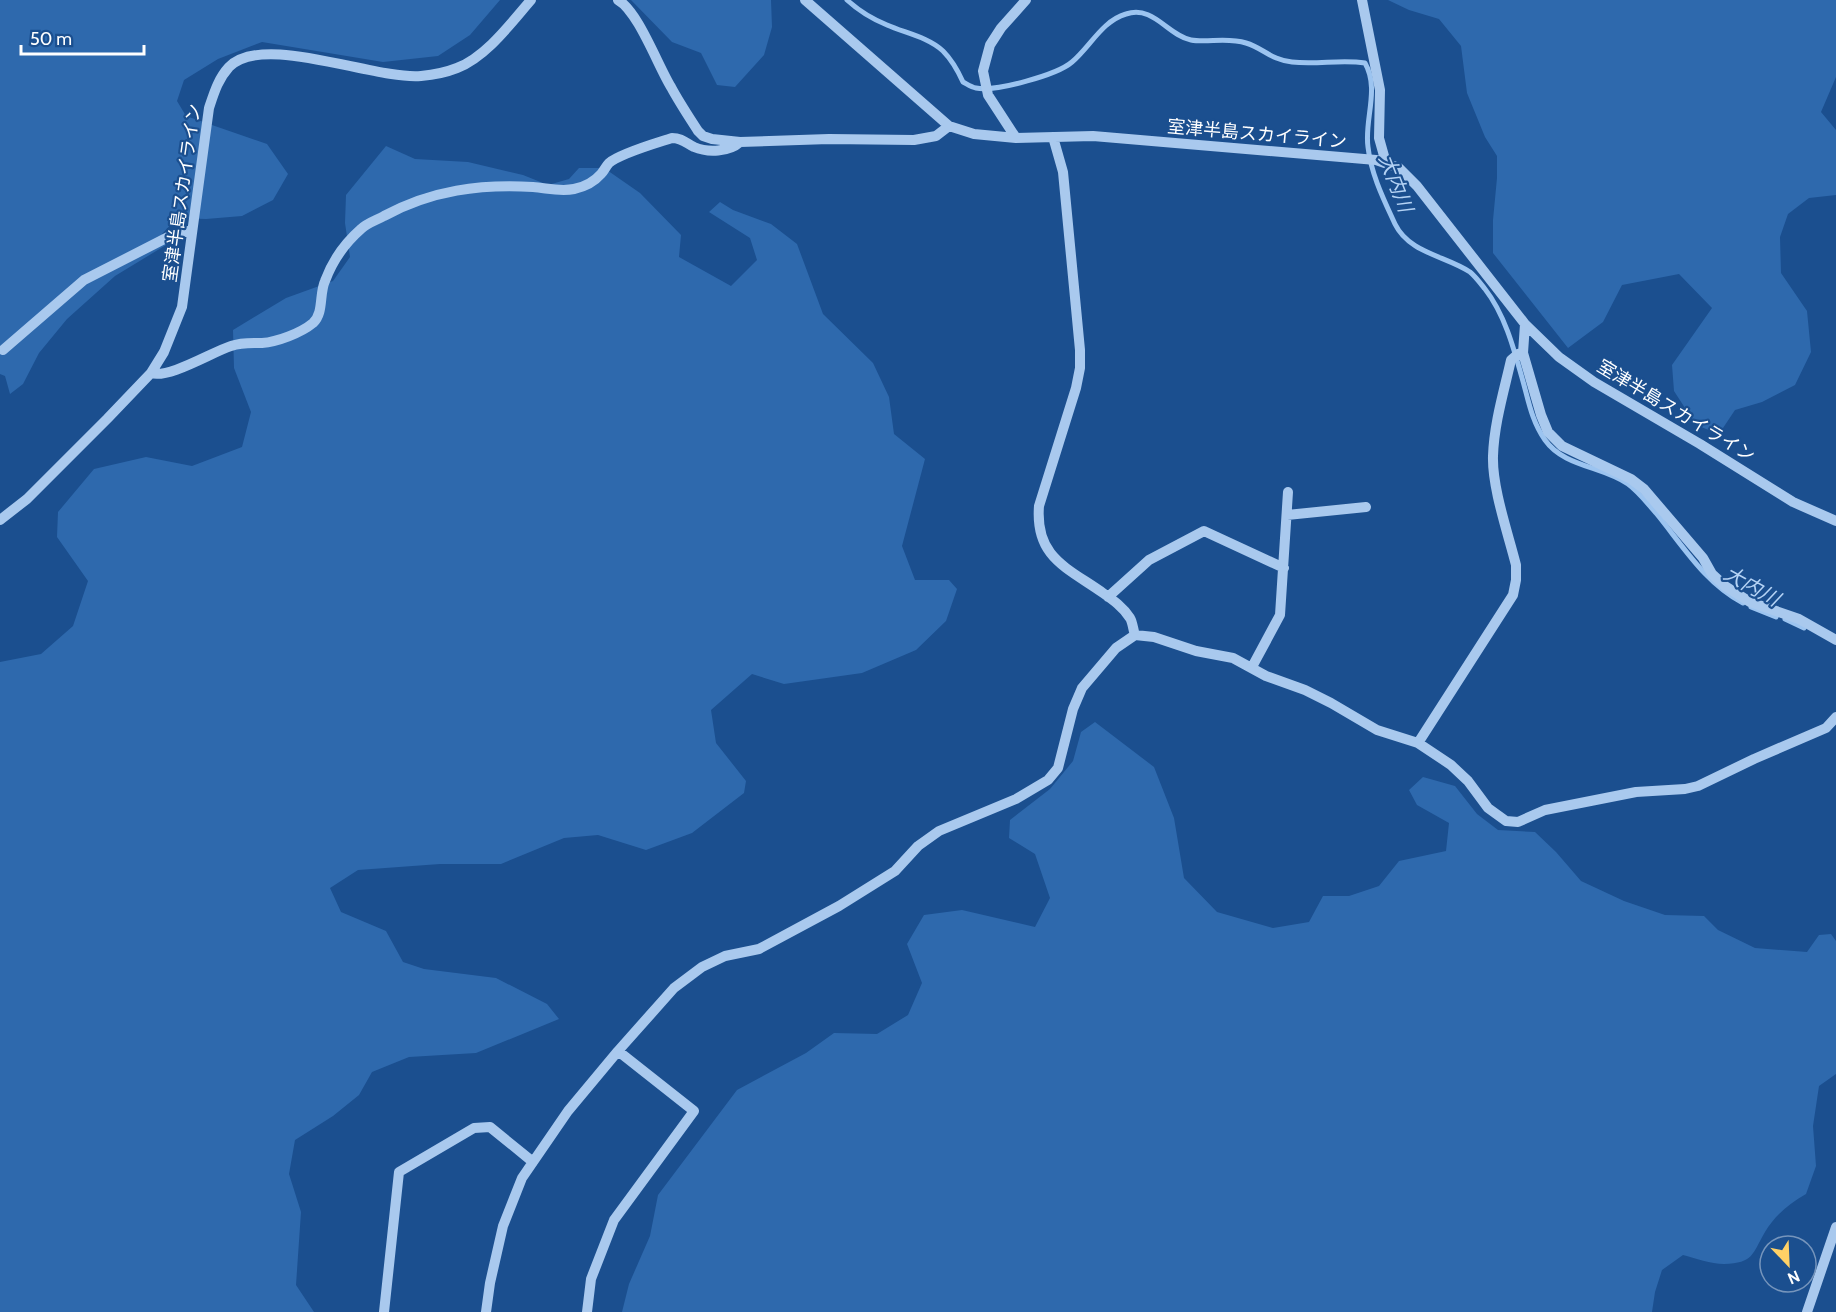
<svg xmlns="http://www.w3.org/2000/svg" width="1836" height="1312" font-family="Cabin,'Noto Sans JP',sans-serif">
  <style>
    .green { fill: #2e69ad }
    .lines { fill: none; stroke-linecap: round; stroke-linejoin: round }
    .stream { stroke: #9cc4f0; stroke-width: 5 }
    .minor { stroke: #a9c9ee; stroke-width: 10 }
    .labels { text-anchor: middle; stroke-width: 4.5; stroke-linejoin: round; paint-order: stroke }
    .street-label { font-size: 18px; fill: #fff; stroke: #1b4f8f }
    .water-label { font-size: 20px; font-style: italic; fill: #b5d3f5; stroke: #1b4f8f }
  </style>
  <rect width="100%" height="100%" fill="#1b4f8f"/>
  <!-- green -->
  <path class="green" d="M 0,0 L 500,0 L 470,35 L 438,56 L 383,62 L 262,42 L 218,59 L 184,80 L 177,101 L 186,116 L 267,144 L 288,174 L 273,200 L 242,216 L 206,219 L 177,218 L 162,234 L 166,245 L 115,276 L 67,319 L 39,353 L 23,384 L 10,394 L 5,376 L 0,374 Z
    M 631,0 L 771,0 L 772,27 L 764,55 L 735,87 L 717,85 L 701,53 L 672,42 Z
    M 1388,0 L 1836,0 L 1836,77 L 1821,112 L 1836,130 L 1836,195 L 1809,198 L 1788,214 L 1780,237 L 1781,273 L 1807,311 L 1811,352 L 1795,385 L 1762,402 L 1735,410 L 1719,434 L 1696,425 L 1674,391 L 1672,365 L 1712,308 L 1679,274 L 1622,285 L 1603,322 L 1568,348 L 1493,253 L 1493,220 L 1497,178 L 1497,156 L 1485,137 L 1467,93 L 1461,46 L 1439,19 L 1409,10 Z
    M 386,146 L 415,159 L 468,162 L 523,175 L 548,185 L 569,179 L 579,168 L 604,168 L 640,193 L 681,235 L 679,257 L 731,286 L 757,260 L 750,238 L 709,212 L 720,202 L 733,210 L 771,224 L 797,244 L 823,314 L 873,363 L 889,397 L 894,434 L 925,459 L 902,546 L 915,580 L 949,580 L 957,589 L 946,621 L 916,650 L 862,673 L 784,684 L 752,674 L 711,710 L 716,743 L 746,781 L 744,793 L 692,833 L 646,850 L 598,835 L 564,838 L 501,864 L 440,864 L 358,870 L 330,888 L 341,912 L 386,931 L 403,962 L 424,969 L 496,978 L 547,1004 L 559,1019 L 476,1053 L 409,1057 L 372,1072 L 359,1095 L 333,1116 L 295,1140 L 289,1174 L 301,1212 L 296,1285 L 314,1312 L 0,1312 L 0,662 L 41,654 L 73,626 L 88,581 L 57,537 L 58,512 L 94,469 L 146,457 L 192,466 L 242,447 L 251,412 L 234,368 L 233,330 L 286,298 L 333,281 L 350,257 L 345,223 L 346,195 Z
    M 1095,722 L 1154,767 L 1174,818 L 1184,878 L 1217,912 L 1273,928 L 1309,922 L 1323,896 L 1349,896 L 1379,886 L 1399,861 L 1446,851 L 1449,823 L 1417,805 L 1409,790 L 1423,777 L 1455,786 L 1477,814 L 1498,830 L 1535,832 L 1556,852 L 1581,881 L 1624,901 L 1665,915 L 1704,916 L 1718,930 L 1755,948 L 1807,952 L 1819,935 L 1831,934 L 1836,941 L 1836,1074 L 1819,1086 L 1813,1126 L 1816,1166 L 1806,1194 C 1790,1203 1775,1215 1765,1232 C 1752,1254 1754,1263 1724,1264 C 1711,1264 1695,1258 1683,1255 L 1662,1270 L 1655,1292 L 1652,1312 L 622,1312 L 629,1284 L 650,1236 L 658,1195 L 737,1090 L 806,1053 L 834,1033 L 877,1034 L 908,1015 L 922,983 L 907,944 L 924,915 L 962,910 L 1035,927 L 1050,898 L 1035,854 L 1009,838 L 1010,820 L 1050,789 L 1073,761 L 1081,732 Z"/>
  <g class="lines">
    <!-- stream -->
    <path class="stream" d="M 847,0 C 859,11 872,19 887,25 C 905,33 928,37 943,51 C 952,60 958,71 963,82 C 967,84 971,87 976,88 C 995,92 1057,75 1072,62 C 1090,47 1102,21 1126,14 C 1154,5 1167,35 1191,40 C 1207,43 1227,37 1246,43 C 1263,48 1271,60 1292,62 C 1317,65 1341,59 1365,63 C 1380,89 1364,120 1368,147 C 1371,174 1384,200 1395,224 C 1409,253 1446,256 1470,272 C 1475,276 1481,284 1485,289 C 1506,316 1515,353 1524,385 C 1529,404 1533,423 1545,440 C 1564,467 1602,466 1628,484 C 1639,492 1647,503 1656,513 C 1683,546 1705,583 1743,603
      M 1751,607 L 1776,617
      M 1785,619 L 1804,628"/>
    <!-- minor -->
    <path class="minor" d="M 618,0 C 638,11 658,66 671,87 C 679,102 689,117 698,131 L 703,136 L 712,139 L 740,142 L 829,139 L 914,140 L 936,136 L 949,126
      M 805,0 L 949,126 L 974,134 L 1016,138 L 1093,136 L 1376,160 L 1399,168 L 1417,186 L 1525,324 L 1559,357 L 1594,382 L 1700,444 L 1793,502 L 1836,521
      M 1362,0 L 1380,90 L 1379,138 L 1386,163
      M 1053,137 L 1063,172 L 1080,350 L 1080,368 L 1076,388 L 1039,506 C 1035,557 1066,567 1103,593 C 1113,600 1123,607 1130,618 C 1133,623 1133,630 1135,635
      M 1016,138 L 988,95 L 983,71 L 990,45 L 1001,28 L 1026,0
      M 1525,324 L 1523,353 L 1541,415 L 1548,432 L 1562,446 L 1631,479 L 1644,489 L 1703,558 L 1712,574 L 1725,586 L 1750,602 L 1799,619 L 1836,640
      M 3,350 L 84,280 L 172,235 L 192,230
      M 151,373 C 169,379 212,352 231,346 C 242,342 252,343 262,343 C 277,342 301,333 313,323 C 324,313 319,294 325,281 C 332,262 345,243 361,229 C 367,223 377,220 384,216 C 432,190 480,184 533,187 C 547,188 560,192 574,189 C 584,187 594,182 601,174 C 604,171 606,166 609,163 C 621,153 657,143 672,138 C 682,138 686,143 694,147 C 708,153 729,152 740,142
      M 1287,515 L 1366,507
      M 0,520 L 27,499 L 107,419 L 151,373 L 164,352 L 182,307 L 209,108 C 214,93 218,79 229,67 C 263,32 374,80 421,76 C 432,75 447,72 457,68 C 486,57 511,23 531,0
      M 1108,597 L 1149,560 L 1204,531 L 1284,568
      M 1252,667 L 1280,615 L 1288,492
      M 1418,743 L 1513,595 L 1516,580 L 1516,565 C 1508,533 1492,488 1493,456 C 1494,424 1504,391 1511,360 L 1518,354 L 1523,353
      M 384,1312 L 399,1172 L 474,1128 L 490,1127 L 533,1162
      M 486,1312 L 490,1283 L 503,1226 L 522,1178 L 568,1111 L 618,1051 L 674,988 L 702,967 L 725,956 L 759,949 L 839,906 L 895,871 L 918,846 L 939,831 L 1016,799 L 1048,780 L 1058,768 L 1073,709 L 1082,688 L 1116,648 L 1135,635 L 1154,637 L 1196,651 L 1233,658 L 1266,676 L 1305,690 L 1331,703 L 1377,730 L 1418,743 L 1451,765 L 1468,781 L 1488,808 L 1506,821 L 1518,822 L 1545,810 L 1636,792 L 1685,789 L 1698,786 L 1754,759 L 1826,728 L 1836,717
      M 587,1312 L 591,1279 L 614,1220 L 694,1111 L 618,1051
      M 1807,1312 L 1836,1227"/>
  </g>
  <g class="labels">
    <!-- street labels -->
    <g class="street-label">
      <text transform="translate(1257 134) rotate(5)" y="6">室津半島スカイライン</text>
      <text transform="translate(182 193) rotate(-82)" y="6">室津半島スカイライン</text>
      <text transform="translate(1676 411) rotate(31)" y="6">室津半島スカイライン</text>
    </g>
    <!-- water labels -->
    <g class="water-label">
      <text transform="translate(1396 183) rotate(69)" y="7">大内川</text>
      <text transform="translate(1752 586) rotate(29)" y="7">大内川</text>
    </g>
  </g>
  <!-- north arrow -->
  <g transform="translate(1788 1264) rotate(157)"><circle r="28" fill="#1b4f8f" stroke="#7695bc" stroke-width="1.5"/>
  <path d="M0-4.5L10 22L0 15L-10 22Z" fill="#ffd166"/>
  <text y="-9" font-size="16" font-weight="bold" text-anchor="middle" fill="#ffffff">N</text>
  </g>
  <!-- scale -->
  <path d="M21 45v9h123v-9" fill="none" stroke="#ffffff" stroke-width="3"/>
  <text x="30" y="45" font-size="18" fill="#ffffff" stroke="#1b4f8f" stroke-width="4.5" paint-order="stroke">50 m</text>
</svg>
